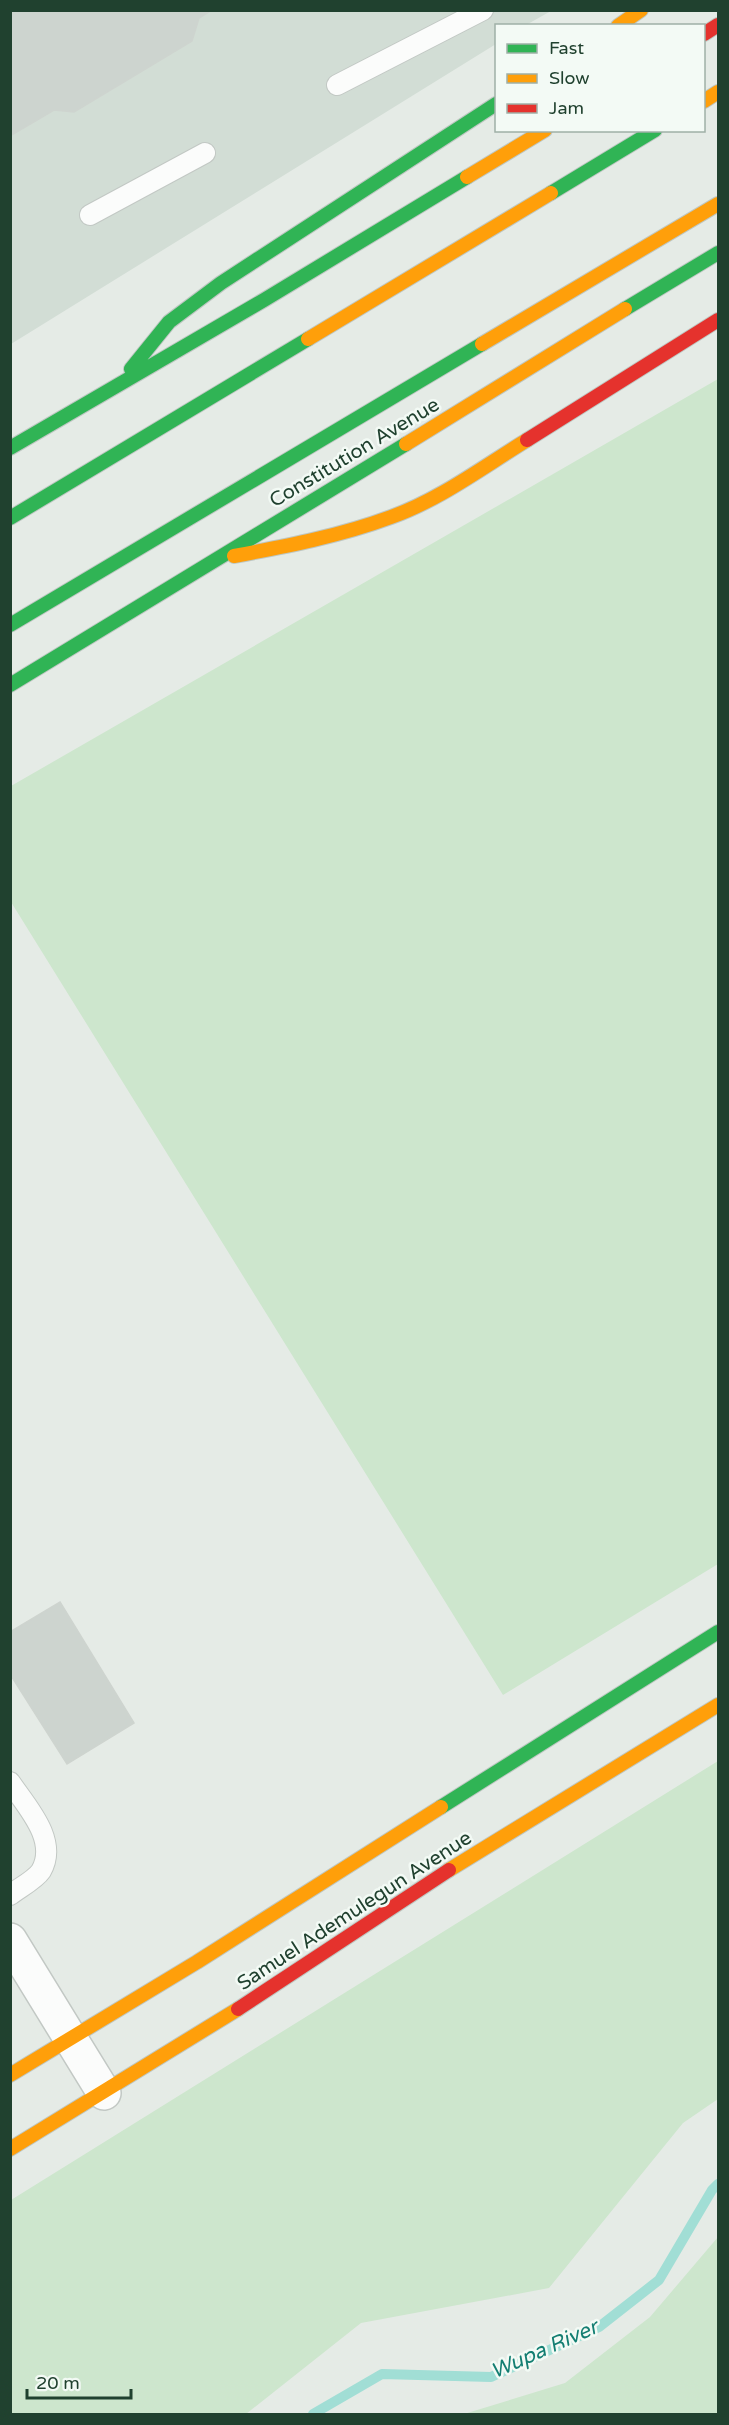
<svg xmlns="http://www.w3.org/2000/svg" width="729" height="2425" font-family="'Varela Round',sans-serif">
  <style>
    .built { fill: #d2ddd5 }
    .green { fill: #cde6cd }
    .lines { fill: none; stroke-linecap: round; stroke-linejoin: round }
    .stream { stroke: #a1ded5; stroke-width: 10 }
    .building { fill: #cdd4cf; stroke: #ced4cf; stroke-width: 1.5 }
    .lane-casing { stroke: #c2c8c4; stroke-width: 22 }
    .street-casing { stroke: #c2c8c4; stroke-width: 36 }
    .fast-casing { stroke: #bec7c2; stroke-width: 16 }
    .slow-casing { stroke: #bec7c2; stroke-width: 16 }
    .jam-casing { stroke: #bec7c2; stroke-width: 16 }
    .lane { stroke: #fbfcfb; stroke-width: 20 }
    .street { stroke: #fbfcfb; stroke-width: 33 }
    .fast { stroke: #30b455; stroke-width: 14 }
    .slow { stroke: #ff9f0a; stroke-width: 14 }
    .jam { stroke: #e5322d; stroke-width: 14 }
    .labels { text-anchor: middle; stroke-width: 5; stroke-linejoin: round; paint-order: stroke }
    .street-label { font-size: 20px; fill: #20412f; stroke: #f3faf5 }
    .water-label { font-size: 21px; font-style: italic; fill: #137e72; stroke: #f3faf5 }
  </style>
  <rect width="100%" height="100%" fill="#e5ebe6"/>
  <!-- built -->
  <path class="built" d="M 11,11 L 551,11 L 526,25 L 496,26 L 496,44 L 11,344 Z"/>
  <!-- green -->
  <path class="green" d="M 718,379 L 718,1564 L 503,1695 L 11,902 L 11,786 Z
    M 718,1761 L 718,2099 L 683,2123 L 549,2288 L 361,2323 L 246,2414 L 11,2414 L 11,2200 Z
    M 718,2237 L 718,2414 L 464,2414 L 565,2383 L 650,2317 Z"/>
  <g class="lines">
    <!-- stream -->
    <path class="stream" d="M 313,2414 L 382,2374 L 491,2377 L 599,2327 L 659,2280 L 712,2190 L 718,2184"/>
  </g>
  <!-- building -->
  <path class="building" d="M 10,10 L 212,10 L 199,18 L 192,41 L 74,112 L 54,110 L 10,136 Z
    M 60,1602 L 134,1723 L 67,1764 L 10,1674 L 10,1632 Z"/>
  <g class="lines">
    <defs>
      <path id="lane" d="M 337,85 L 483,10
        M 90,215 L 205,153
        M 10,1782 C 26,1806 59,1840 41,1871 C 35,1880 19,1888 10,1895"/>
      <path id="street" d="M 10,1940 L 104,2093"/>
      <path id="fast" d="M 551,193 L 655,130
        M 625,309 L 718,253
        M 131,369 L 169,322 L 221,283 L 496,104
        M 10,448 L 264,300 L 467,177
        M 10,518 L 308,339
        M 10,625 L 482,344
        M 10,685 L 406,444
        M 441,1807 L 718,1632"/>
      <path id="slow" d="M 618,26 L 641,10
        M 704,101 L 718,92
        M 467,177 L 545,130
        M 308,339 L 551,193
        M 482,344 L 718,204
        M 406,444 L 625,309
        M 234,556 C 287,546 340,536 391,517 C 439,500 483,467 527,440
        M 449,1870 L 718,1705
        M 10,2075 L 197,1962 L 441,1807
        M 10,2149 L 238,2009"/>
      <path id="jam" d="M 704,34 L 718,25
        M 527,440 L 718,320
        M 238,2009 L 449,1870"/>
    </defs>
    <!-- lane casing -->
    <use href="#lane" class="lane-casing"/>
    <!-- street casing -->
    <use href="#street" class="street-casing"/>
    <!-- fast casing -->
    <use href="#fast" class="fast-casing"/>
    <!-- slow casing -->
    <use href="#slow" class="slow-casing"/>
    <!-- jam casing -->
    <use href="#jam" class="jam-casing"/>
    <!-- lane -->
    <use href="#lane" class="lane"/>
    <!-- street -->
    <use href="#street" class="street"/>
    <!-- fast -->
    <use href="#fast" class="fast"/>
    <!-- slow -->
    <use href="#slow" class="slow"/>
    <!-- jam -->
    <use href="#jam" class="jam"/>
  </g>
  <g class="labels">
    <!-- street labels -->
    <g class="street-label">
      <text transform="translate(354 452) rotate(-31)" y="7">Constitution Avenue</text>
      <text transform="translate(354 1910) rotate(-33)" y="7">Samuel Ademulegun Avenue</text>
    </g>
    <!-- water labels -->
    <g class="water-label">
      <text transform="translate(544 2349) rotate(-24)" y="7">Wupa River</text>
    </g>
  </g>
  <!-- border -->
  <rect width="729" height="2425" fill="none" stroke="#20412f" stroke-width="24"/>
  <!-- legend -->
  <rect x="495" y="24" width="210" height="108" fill="#f3faf5" stroke="#9fb0a6" stroke-width="1.5"/>
  <rect x="507" y="44" width="30" height="9" fill="#30b455" stroke="#9fb0a6" stroke-width="1.5"/>
  <text x="549" y="54" font-size="18" fill="#20412f">Fast</text>
  <rect x="507" y="74" width="30" height="9" fill="#ff9f0a" stroke="#9fb0a6" stroke-width="1.5"/>
  <text x="549" y="84" font-size="18" fill="#20412f">Slow</text>
  <rect x="507" y="104" width="30" height="9" fill="#e5322d" stroke="#9fb0a6" stroke-width="1.5"/>
  <text x="549" y="114" font-size="18" fill="#20412f">Jam</text>
  <!-- scale -->
  <path d="M27 2389v9h104v-9" fill="none" stroke="#20412f" stroke-width="3"/>
  <text x="36" y="2389" font-size="18" fill="#20412f" stroke="#f3faf5" stroke-width="4.5" paint-order="stroke">20 m</text>
</svg>
